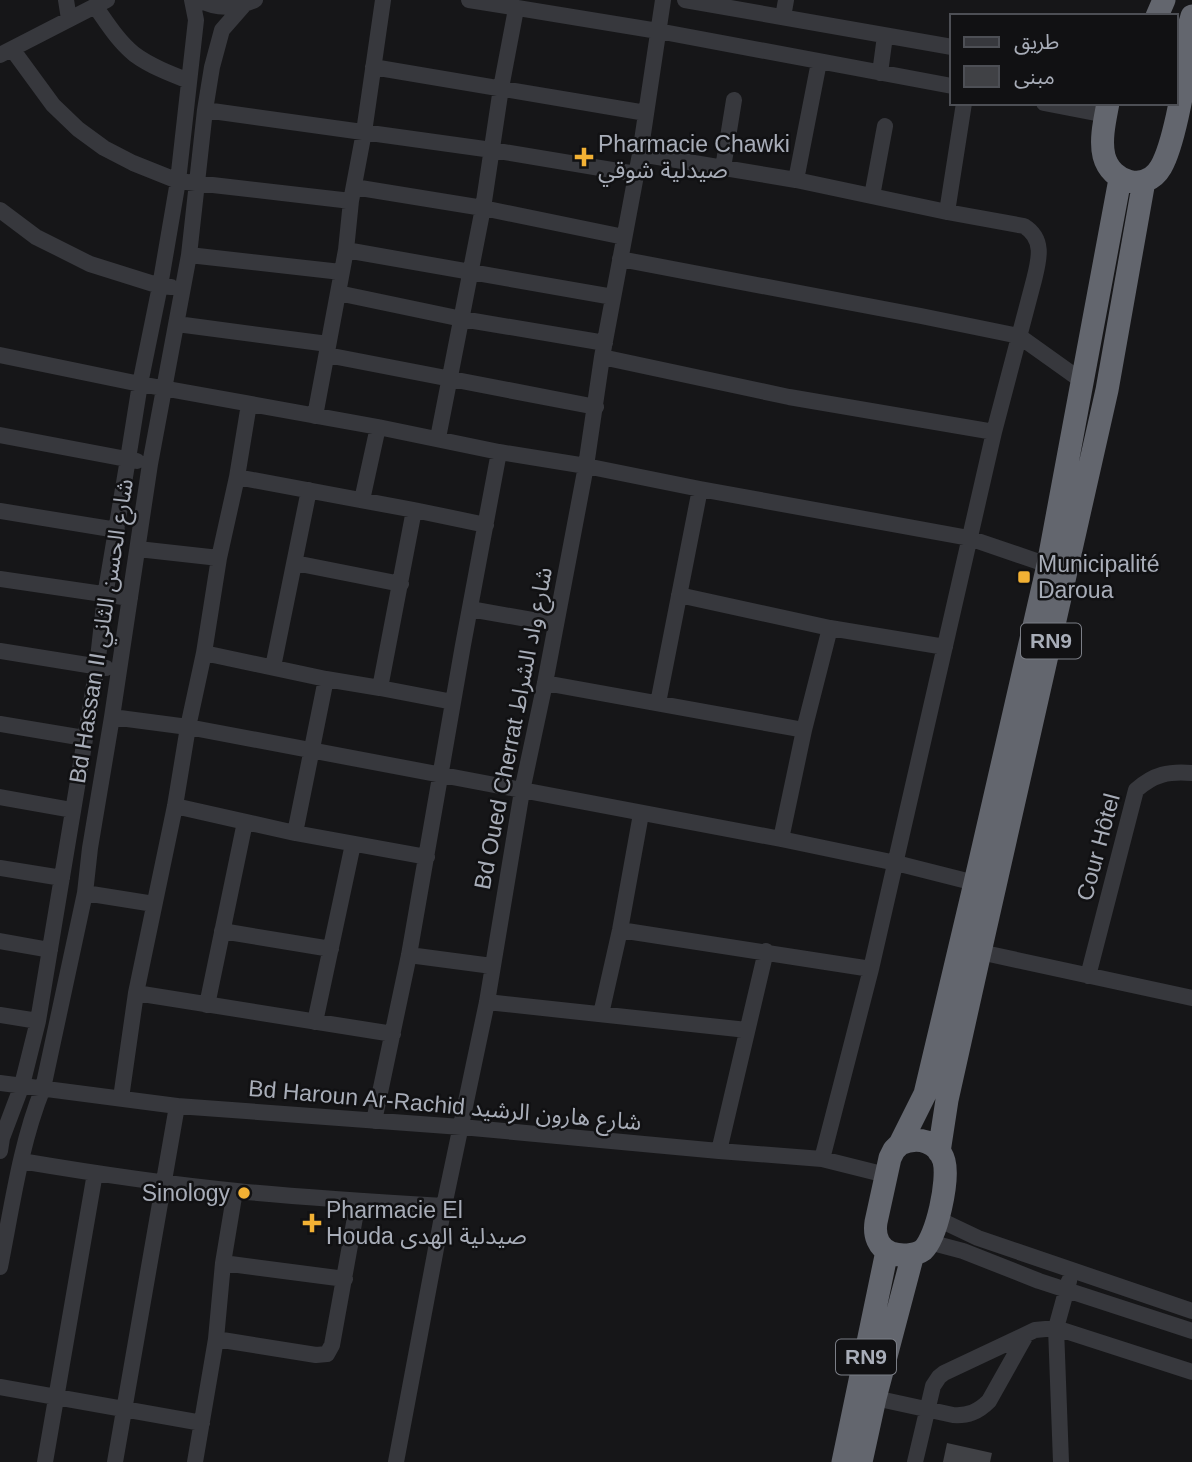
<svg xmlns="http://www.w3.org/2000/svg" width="1192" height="1462" font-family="Arial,'Noto Sans Arabic',sans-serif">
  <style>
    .building { fill: #404145 }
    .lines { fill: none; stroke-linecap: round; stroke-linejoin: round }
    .minor { stroke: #37383d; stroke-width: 16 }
    .highway { stroke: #63666e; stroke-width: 23 }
    .poi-dot { fill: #f2b134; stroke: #111113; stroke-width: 2.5 }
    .labels { text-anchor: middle; stroke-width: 5; stroke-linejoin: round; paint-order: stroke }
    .shield { fill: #111113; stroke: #7b7e86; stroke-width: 2 }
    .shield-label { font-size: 21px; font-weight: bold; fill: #a8adb8 }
    .poi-label { font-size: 23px; fill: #a8adb8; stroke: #111113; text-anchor: start }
    .street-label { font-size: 23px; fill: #a8adb8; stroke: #111113 }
  </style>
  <rect width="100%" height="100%" fill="#161618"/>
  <!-- building -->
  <path class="building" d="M 947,1443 L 992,1453 L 990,1462 L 943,1462 Z"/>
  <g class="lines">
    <!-- minor -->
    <path class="minor" d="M 66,0 L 69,19
      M 199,0 C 218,10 237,8 255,0
      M 469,0 L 658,31 L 952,86
      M 685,0 L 952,47
      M 95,6 C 107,23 118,41 134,54 C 150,66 171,74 189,81
      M 783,17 L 786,0
      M 12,49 L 53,105 L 78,129 L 104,148 L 133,163 L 178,181 L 351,201
      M 0,55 L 107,0
      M 373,67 L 646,113
      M 880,73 L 885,36
      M 1044,103 L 1106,115
      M 205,110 L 492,150 L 636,174
      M 640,154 L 796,180 L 947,212 L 1024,226 C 1045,239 1039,260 1034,280 L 994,432 L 871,969 L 822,1159
      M 723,168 L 734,100
      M 796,180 L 819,62
      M 354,187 L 483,208 L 624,237
      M 872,196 L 885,126
      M 0,210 L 36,237 L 90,264 L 160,286 L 171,287
      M 947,212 L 964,103
      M 346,250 L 613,297
      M 189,255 L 341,272
      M 620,259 L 921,316 L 1019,336 L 1082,381
      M 338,293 L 462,319 L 605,343
      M 177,324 L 328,344
      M 0,355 L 140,384 L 378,427 L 499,452 L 586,466 L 700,489 L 969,538 L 1048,565
      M 327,355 L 596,407
      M 602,357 L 789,397 L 994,432
      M 315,416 L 346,250 L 351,201 L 364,132 L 383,0
      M 0,435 L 137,461
      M 438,438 L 483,208 L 501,88 L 516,9
      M 237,477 L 414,510 L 486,525
      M 362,500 L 378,427
      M 0,511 L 117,530
      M 138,549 L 219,558
      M 295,563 L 401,584
      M 0,579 L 130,598
      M 679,595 L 830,628 L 945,647
      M 470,609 L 555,624
      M 0,651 L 106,668
      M 204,653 L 326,679 L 380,688 L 453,702
      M 273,667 L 309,490
      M 545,683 L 804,730
      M 380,688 L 414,510
      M 658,703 L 700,489
      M 112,717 L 188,727 L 781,839 L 896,863 L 975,883
      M 0,724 L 84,738
      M 0,797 L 72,810
      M 175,806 L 295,833 L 427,857
      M 295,833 L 326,679
      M 781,839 L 804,730 L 830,628
      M 0,868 L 62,878
      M 85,893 L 154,904
      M 620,930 L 871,969
      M 222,931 L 331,949
      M 0,941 L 50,950
      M 980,952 L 1192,998
      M 409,955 L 492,966
      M 1088,976 L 1136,790 C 1154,774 1169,771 1192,773
      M 136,993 L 393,1034
      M 487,1002 L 747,1030
      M 207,1005 L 245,822
      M 601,1014 L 620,930 L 641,814
      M 0,1015 L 38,1021
      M 315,1022 L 353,844
      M 0,1083 L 177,1106 L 461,1127 L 719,1151 L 822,1159 L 886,1175
      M 121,1098 L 136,993 L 175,806 L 188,727 L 204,653 L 219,558 L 237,477 L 249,404
      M 374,1121 L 409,955 L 463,645 L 499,452
      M 0,1151 L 2,1138 L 22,1085 L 38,1021 L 97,667 L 105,596 L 128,459 L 140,384 L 160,286 L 178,181 L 196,20 L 192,0
      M 719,1151 L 766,951
      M 21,1161 C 92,1173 165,1184 237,1191 C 306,1198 375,1202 444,1206
      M 938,1219 L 978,1238 L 1192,1311
      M 929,1242 L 963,1251 L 1039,1281 L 1192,1331
      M 223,1263 L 345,1279
      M 0,1267 C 12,1207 20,1145 43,1088 L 85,893 L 90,848 L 112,717 L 150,464 L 189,255 L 205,110 L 212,67 L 222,30 L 243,6
      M 216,1339 L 316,1355 L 327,1354 L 332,1345 L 358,1201
      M 0,1387 L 202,1423
      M 875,1398 L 953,1415 C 968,1416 978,1412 989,1401 L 1026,1335
      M 45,1462 L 95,1173
      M 115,1462 L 177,1106
      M 195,1462 L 216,1339 L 223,1263 L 235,1191
      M 396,1462 L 444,1206 L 487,1002 L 522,791 L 545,683 L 586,466 L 602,357 L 640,154 L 663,0
      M 915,1462 L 933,1386 L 939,1377 L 944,1373 L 1035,1330 L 1056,1328 L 1192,1372
      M 1061,1462 L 1056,1328 L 1069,1281"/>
    <!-- highway -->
    <path class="highway" d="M 1157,16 L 1164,0
      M 1108,103 C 1105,119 1100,140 1104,156 C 1111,183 1146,193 1161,167 C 1173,146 1184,88 1186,63 C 1187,56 1186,49 1186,42 C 1186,33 1190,24 1192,16
      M 900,1144 C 918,1136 938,1141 944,1161 C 949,1180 937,1237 923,1250 C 915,1256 900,1256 891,1253 C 878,1248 874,1235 876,1222 L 890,1158 L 894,1150 L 900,1144 L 925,1094 L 975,883 L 1048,565 L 1120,179
      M 939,1152 L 947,1100 L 980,952 L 1107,390 L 1144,181
      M 843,1462 L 887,1251
      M 861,1462 L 875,1398 L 913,1254"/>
  </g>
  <!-- markers -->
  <g class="poi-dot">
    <path d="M580.5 146.5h7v7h7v7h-7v7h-7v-7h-7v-7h7z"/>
    <rect x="1017" y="570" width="14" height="14" rx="3.5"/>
    <circle cx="244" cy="1193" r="7"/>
    <path d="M308.5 1212.5h7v7h7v7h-7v7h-7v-7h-7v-7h7z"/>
  </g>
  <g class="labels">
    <!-- shield labels -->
    <g class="shield">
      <rect x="1021" y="623.5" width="60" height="35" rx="5"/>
      <rect x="836" y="1339.5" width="60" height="35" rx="5"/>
    </g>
    <g class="shield-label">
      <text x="1051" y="648">RN9</text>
      <text x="866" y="1364">RN9</text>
    </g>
    <!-- poi labels -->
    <g class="poi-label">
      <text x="598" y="152">Pharmacie Chawki<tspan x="598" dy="26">صيدلية شوقي</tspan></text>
      <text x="1038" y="572">Municipalité<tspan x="1038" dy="26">Daroua</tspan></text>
      <text x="230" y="1201" text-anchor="end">Sinology</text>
      <text x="326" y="1218">Pharmacie El<tspan x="326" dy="26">Houda صيدلية الهدى</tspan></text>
    </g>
    <!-- street labels -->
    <g class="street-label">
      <text transform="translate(101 631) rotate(-81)" y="8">Bd Hassan II شارع الحسن الثاني</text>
      <text transform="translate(513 728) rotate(-79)" y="8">Bd Oued Cherrat شارع واد الشراط</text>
      <text transform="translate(1098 847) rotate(-75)" y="8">Cour Hôtel</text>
      <text transform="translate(445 1105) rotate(5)" y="8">Bd Haroun Ar-Rachid شارع هارون الرشيد</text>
    </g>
  </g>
  <!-- legend -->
  <rect x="950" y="14" width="228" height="91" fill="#111113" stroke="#4d4f55" stroke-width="2"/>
  <rect x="964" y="37" width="35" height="10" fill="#37383d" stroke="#4d4f55" stroke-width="2"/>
  <text x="1014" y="49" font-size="21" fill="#a8adb8">طريق</text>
  <rect x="964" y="66" width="35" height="21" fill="#404145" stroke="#4d4f55" stroke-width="2"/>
  <text x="1014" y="84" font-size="21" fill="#a8adb8">مبنى</text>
</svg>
